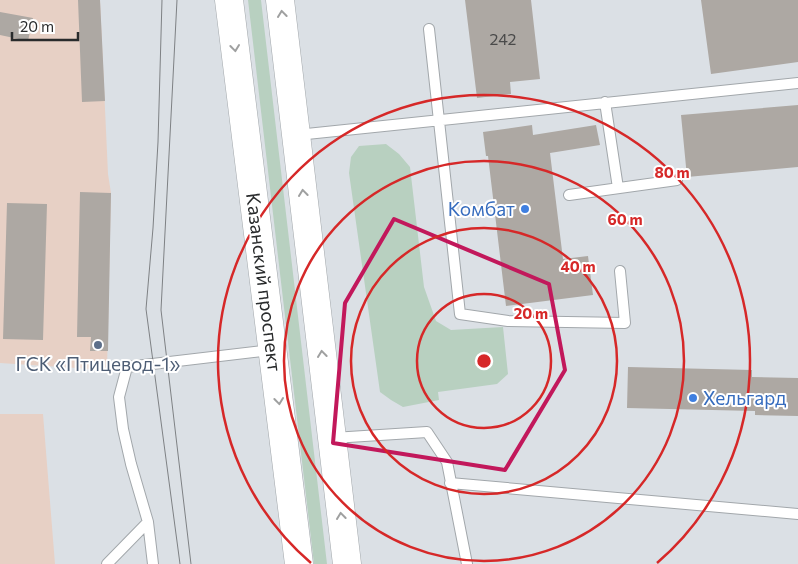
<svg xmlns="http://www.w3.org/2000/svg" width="798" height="564" font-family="Commissioner,sans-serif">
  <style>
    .industrial { fill: #e7d0c5 }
    .green { fill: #b8d0c0 }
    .building { fill: #ada8a3 }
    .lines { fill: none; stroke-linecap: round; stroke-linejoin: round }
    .service-casing { stroke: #a2a7ab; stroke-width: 12 }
    .primary-casing { stroke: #a2a7ab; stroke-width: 29 }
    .service { stroke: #fff; stroke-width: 10 }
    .primary { stroke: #fff; stroke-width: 28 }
    .tram { stroke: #7e8184; stroke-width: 1 }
    .oneway { stroke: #9fa0a0 }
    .marked { fill: none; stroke: #c2185b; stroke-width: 4; stroke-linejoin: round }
    .ring { fill: none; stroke: #d62828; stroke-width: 2.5 }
    .shop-dot { fill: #3f7fe0; stroke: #fff; stroke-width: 2 }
    .service-dot { fill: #5c6f8a; stroke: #fff; stroke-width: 2 }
    .labels { text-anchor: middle; stroke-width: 4; stroke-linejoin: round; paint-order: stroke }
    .number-label { font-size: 16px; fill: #4a4a4a }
    .shop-label { font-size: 19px; fill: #366cbe; stroke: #fff; text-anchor: end }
    .street-label { font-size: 19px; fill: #292b2c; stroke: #fff }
    .service-label { font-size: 19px; fill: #4e5e75; stroke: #fff }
    .centre { fill: #d62828; stroke: #fff; stroke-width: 2.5 }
    .ring-label { font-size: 15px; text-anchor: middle; font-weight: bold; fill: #d62828; stroke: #fff; stroke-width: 4; stroke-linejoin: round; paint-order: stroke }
  </style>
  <rect width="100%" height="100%" fill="#dbe0e5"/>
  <!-- industrial -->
  <path class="industrial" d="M 0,0 L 100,0 L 108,174 L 111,193 L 107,370 L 0,363 Z
    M 0,414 L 43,414 L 55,564 L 0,564 Z"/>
  <!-- green -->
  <path class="green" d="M 248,0 L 261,0 L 327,564 L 314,564 Z
    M 386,144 L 399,154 L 410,167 L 424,287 L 436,321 L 451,330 L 503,327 L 508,374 L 497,384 L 438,392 L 439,400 L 403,407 L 391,400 L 380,392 L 349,173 L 351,157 L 359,146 Z"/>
  <!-- building -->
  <path class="building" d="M 78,0 L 100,0 L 105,101 L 82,102 Z
    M 465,0 L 531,0 L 540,79 L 510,82 L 511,94 L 477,98 Z
    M 701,0 L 798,0 L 798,62 L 711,74 Z
    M 0,12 L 33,18 L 28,41 L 0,35 Z
    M 798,105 L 798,167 L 687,177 L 681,115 Z
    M 532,125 L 533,135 L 596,125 L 600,145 L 550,153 L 563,259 L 588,256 L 593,295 L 506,306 L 488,156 L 486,156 L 483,132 Z
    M 80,192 L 111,193 L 108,351 L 90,351 L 91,337 L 77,337 Z
    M 7,203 L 47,204 L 43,340 L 3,339 Z
    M 628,367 L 752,370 L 752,377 L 798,378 L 798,416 L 755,415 L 755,411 L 627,408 Z"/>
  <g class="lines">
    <defs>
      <path id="service" d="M 429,29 L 460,314 L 508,321 L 625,323 L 620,271
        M 605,102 L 618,188
        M 297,135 L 798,83
        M 569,195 L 677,180
        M 333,438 L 427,432 L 447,462 L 467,564
        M 450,483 L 798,514
        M 107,564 L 148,522
        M 153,564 L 148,522 L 131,464 L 123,429 L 119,397 L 127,367 L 271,350"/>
      <path id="primary" d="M 229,0 L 299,564
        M 280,0 L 347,564"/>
    </defs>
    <!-- service casing -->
    <use href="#service" class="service-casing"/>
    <!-- primary casing -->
    <use href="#primary" class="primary-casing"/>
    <!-- service -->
    <use href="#service" class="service"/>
    <!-- primary -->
    <use href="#primary" class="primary"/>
    <!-- tram -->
    <path class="tram" d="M 162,0 L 158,142 L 153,228 L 146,309 L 180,564
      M 177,0 L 161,310 L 191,564"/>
  </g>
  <!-- one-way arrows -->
  <defs><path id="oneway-chevron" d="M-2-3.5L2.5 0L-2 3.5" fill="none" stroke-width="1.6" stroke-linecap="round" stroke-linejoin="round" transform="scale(1.25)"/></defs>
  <g class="oneway">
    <use href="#oneway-chevron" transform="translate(282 14) rotate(-97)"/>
    <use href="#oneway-chevron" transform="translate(235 48) rotate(83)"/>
    <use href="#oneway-chevron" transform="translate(303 193) rotate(-97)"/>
    <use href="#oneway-chevron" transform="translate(322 354) rotate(-97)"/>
    <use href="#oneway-chevron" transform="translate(279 401) rotate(83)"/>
    <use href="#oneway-chevron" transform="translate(341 516) rotate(-97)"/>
  </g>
  <!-- marked area -->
  <path class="marked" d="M 394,219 L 549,284 L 565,370 L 505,470 L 333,443 L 345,303 Z"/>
  <!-- distance rings -->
  <g class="ring">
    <circle cx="484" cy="361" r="67"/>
    <circle cx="484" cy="361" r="133"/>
    <circle cx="484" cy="361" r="200"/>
    <path d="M311 563A266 266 0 1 1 657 563"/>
  </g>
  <!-- markers -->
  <g class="shop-dot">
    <circle cx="525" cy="209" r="5"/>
    <circle cx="693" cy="398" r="5"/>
  </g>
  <circle class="service-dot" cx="98" cy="345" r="5"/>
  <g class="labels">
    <!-- number labels -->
    <g class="number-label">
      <text x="503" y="45">242</text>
    </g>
    <!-- shop labels -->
    <g class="shop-label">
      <text x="515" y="216">Комбат</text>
      <text x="703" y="405" text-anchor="start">Хельгард</text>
    </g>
    <!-- street labels -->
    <g class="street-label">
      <text transform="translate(264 282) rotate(83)" y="7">Казанский проспект</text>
    </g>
    <!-- service labels -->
    <g class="service-label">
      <text x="98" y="371">ГСК «Птицевод-1»</text>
    </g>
  </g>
  <circle cx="484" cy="361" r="8" class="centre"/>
  <g class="ring-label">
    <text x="672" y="178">80 m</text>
    <text x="625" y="225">60 m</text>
    <text x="578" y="272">40 m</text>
    <text x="531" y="319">20 m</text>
  </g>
  <!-- scale -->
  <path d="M12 32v8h66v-8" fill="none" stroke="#292b2c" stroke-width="2.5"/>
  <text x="20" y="32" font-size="15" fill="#292b2c" stroke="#ffffff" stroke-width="4" paint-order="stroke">20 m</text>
</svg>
